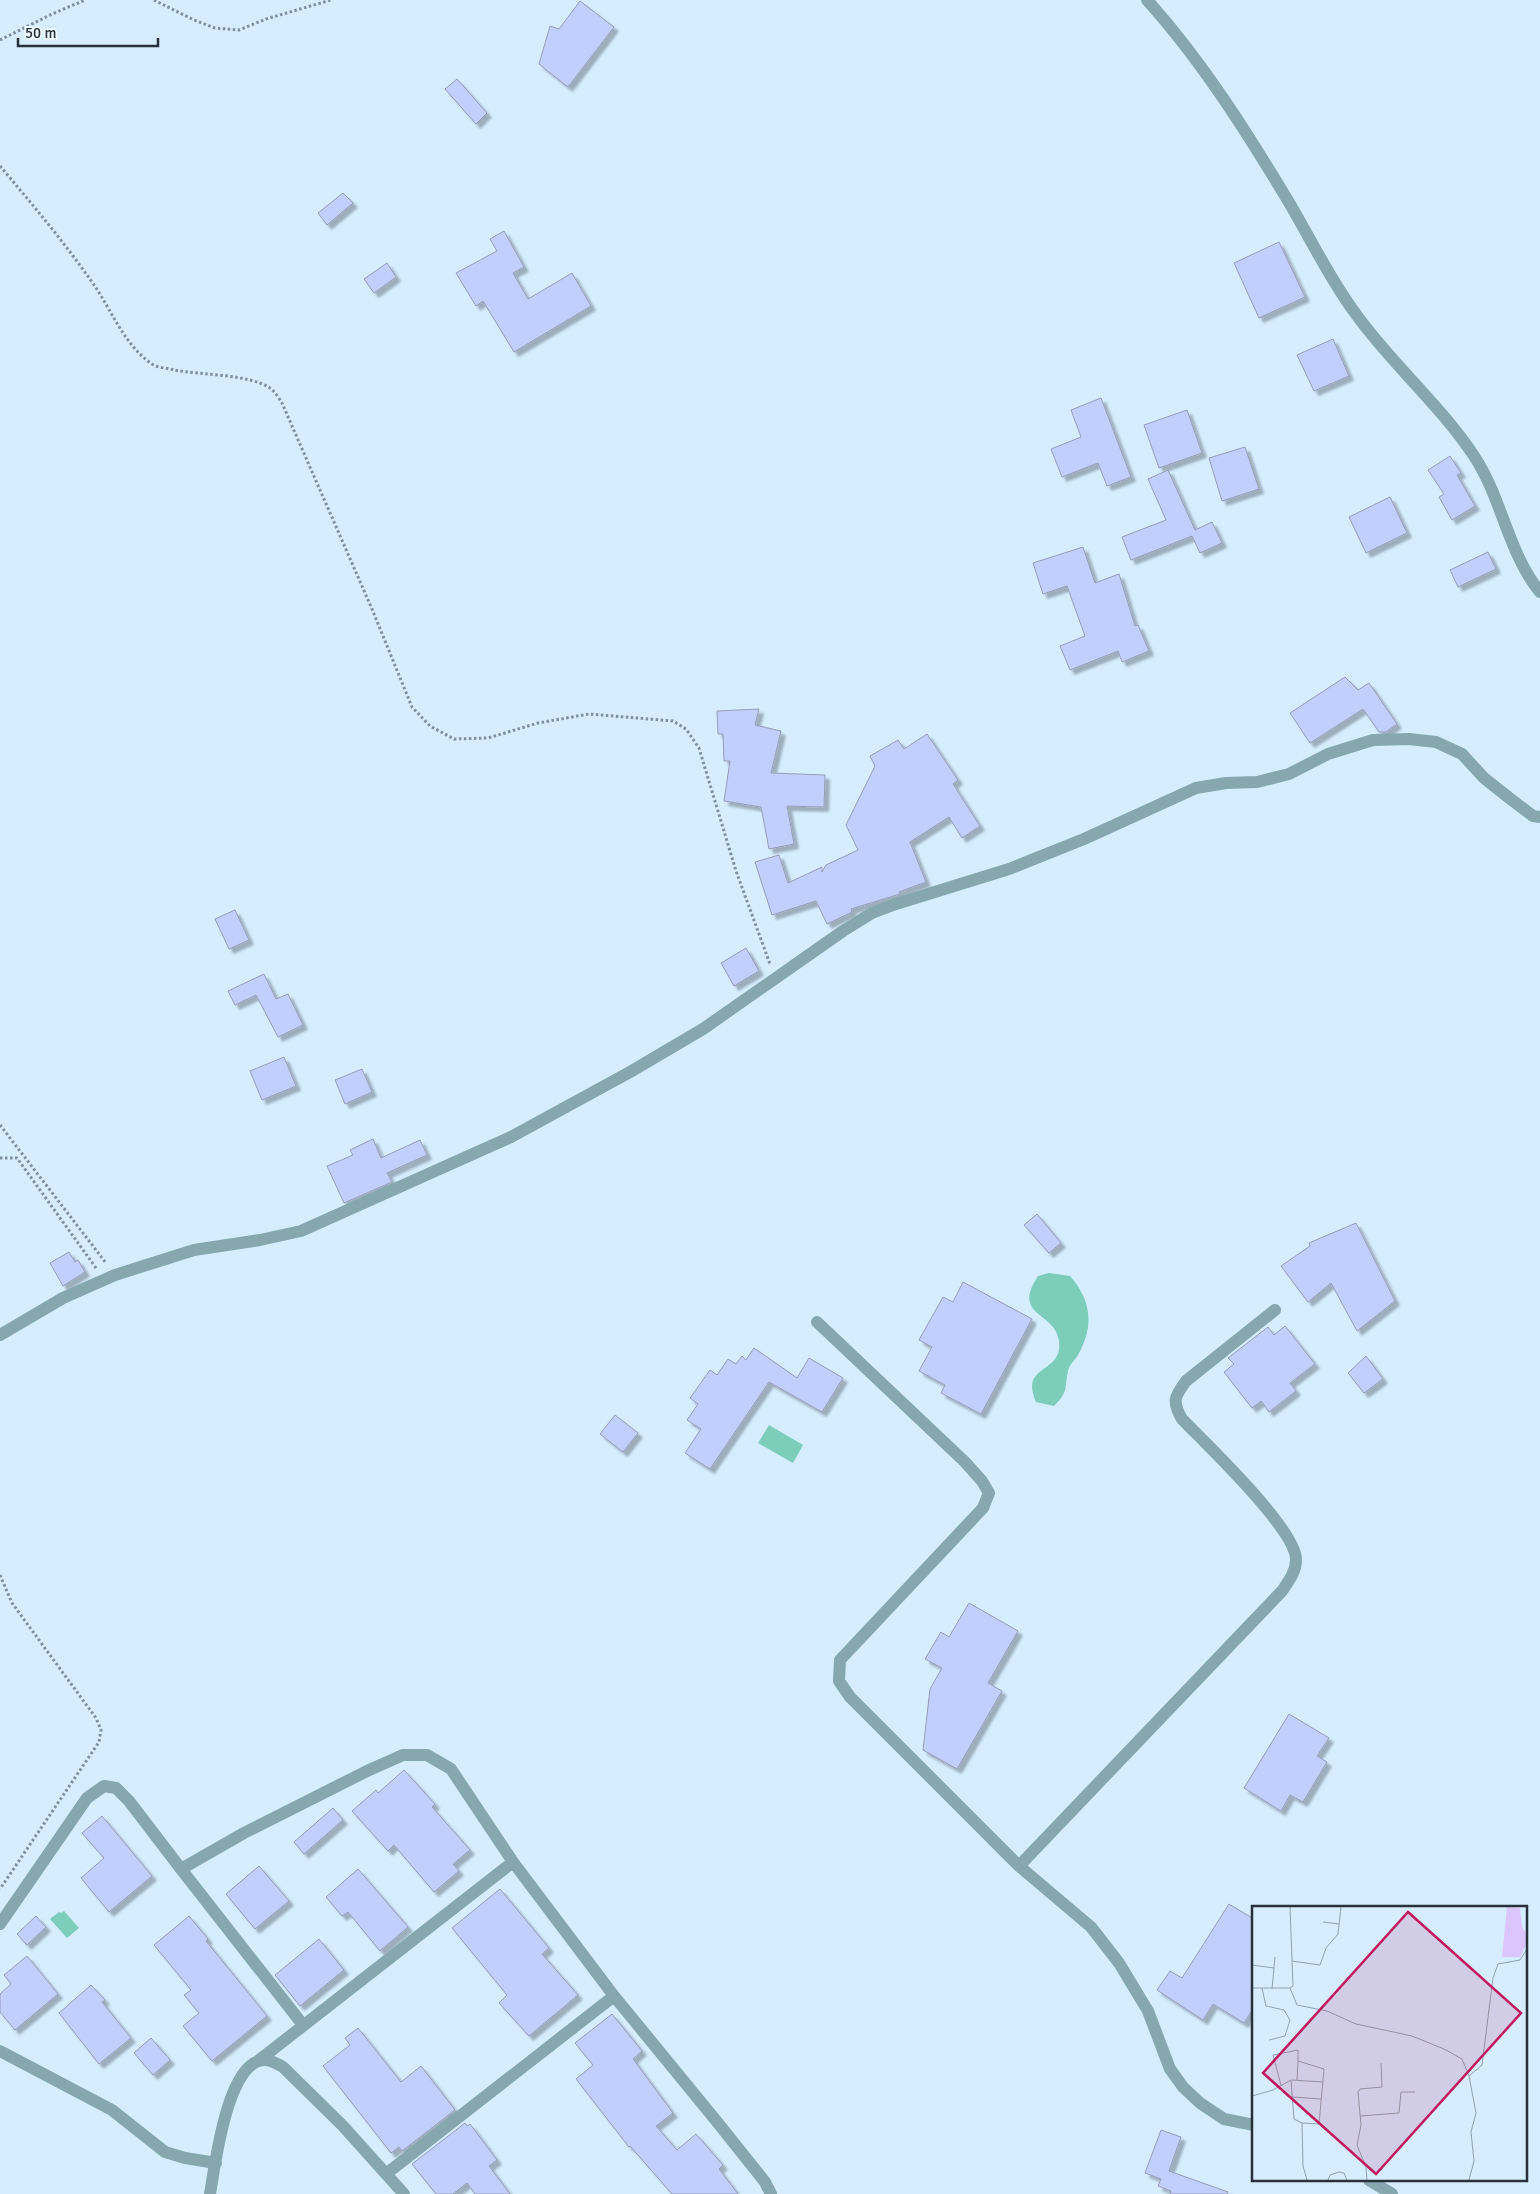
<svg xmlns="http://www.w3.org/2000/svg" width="1540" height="2194" font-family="Signika,sans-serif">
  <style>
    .water { fill: #7ccdb9 }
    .building { fill: #c1cffe; stroke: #959cb4; filter: url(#shadow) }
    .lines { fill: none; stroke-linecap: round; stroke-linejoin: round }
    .path { stroke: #7f909c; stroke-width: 3; stroke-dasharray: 2.5 2.5; stroke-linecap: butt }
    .minor { stroke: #85a7ad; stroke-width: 12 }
    .inset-road { fill: none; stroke: #90a2af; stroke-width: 1 }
    .view { fill: #c2185b; fill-opacity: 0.15; stroke: #c2185b; stroke-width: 2.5 }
    .inset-edge { fill: none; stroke: #283138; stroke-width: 2.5 }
  </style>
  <defs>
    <filter id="shadow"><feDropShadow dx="4.5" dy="4.5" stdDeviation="1" flood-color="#0004"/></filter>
  </defs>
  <rect width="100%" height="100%" fill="#d5edff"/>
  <!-- water -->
  <path class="water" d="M 1049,1273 L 1070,1276 C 1092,1301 1094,1326 1078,1355 C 1075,1360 1069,1365 1068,1371 C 1064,1389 1069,1391 1054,1406 L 1036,1402 C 1019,1363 1063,1375 1059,1341 C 1055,1311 1011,1317 1038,1276 Z
    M 769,1425 L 803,1445 L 793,1463 L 758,1443 Z
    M 64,1911 L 79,1928 L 67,1938 L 50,1919 L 59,1912 L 61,1913 Z"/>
  <!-- building -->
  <path class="building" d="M 580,1 L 614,27 L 568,87 L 539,64 L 550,26 L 559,29 Z
    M 457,79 L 487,113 L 476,124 L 445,89 Z
    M 343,193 L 353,203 L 327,225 L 318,213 Z
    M 504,231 L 524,267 L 513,273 L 528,299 L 572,273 L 591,306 L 514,352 L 483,301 L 476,306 L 456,273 L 497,251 L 490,239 Z
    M 1279,242 L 1305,297 L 1259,318 L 1234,263 Z
    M 387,263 L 396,277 L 374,293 L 364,279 Z
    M 1333,339 L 1349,376 L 1314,391 L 1297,355 Z
    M 1101,398 L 1131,477 L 1107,486 L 1098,463 L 1062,477 L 1051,449 L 1081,437 L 1071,410 Z
    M 1187,410 L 1202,453 L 1159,468 L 1144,425 Z
    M 1245,447 L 1259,489 L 1222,501 L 1209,458 Z
    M 1450,456 L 1461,473 L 1457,475 L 1475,506 L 1452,520 L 1439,497 L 1444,494 L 1428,470 Z
    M 1168,470 L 1195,530 L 1212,522 L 1222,543 L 1200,553 L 1192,536 L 1131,560 L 1122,537 L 1166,520 L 1148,479 Z
    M 1390,497 L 1407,533 L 1366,553 L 1349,517 Z
    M 1083,547 L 1095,583 L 1119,574 L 1135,626 L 1138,625 L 1149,651 L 1122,662 L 1118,651 L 1070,670 L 1060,646 L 1085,636 L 1067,586 L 1043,594 L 1033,563 Z
    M 1488,552 L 1496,569 L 1458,587 L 1450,570 Z
    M 1345,677 L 1358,690 L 1369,683 L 1397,724 L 1386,732 L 1379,732 L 1363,709 L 1310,743 L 1290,713 Z
    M 759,709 L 755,725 L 781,731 L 771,773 L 825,775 L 824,807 L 787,806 L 794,844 L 769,849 L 761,807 L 724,801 L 730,761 L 724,761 L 723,734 L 718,734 L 717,711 Z
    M 927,734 L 958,780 L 953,784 L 980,826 L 962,838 L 949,817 L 910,842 L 926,882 L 899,892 L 900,894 L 851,909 L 852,912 L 827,924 L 816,901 L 772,915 L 755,862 L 779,855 L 788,883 L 822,867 L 822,872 L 826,865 L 858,850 L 846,825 L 875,766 L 870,756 L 898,740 L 904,749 Z
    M 235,910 L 249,940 L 229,949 L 215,919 Z
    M 746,948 L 759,971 L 734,986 L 721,963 Z
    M 264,974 L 276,999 L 288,994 L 303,1025 L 278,1037 L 256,995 L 235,1005 L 228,991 Z
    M 284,1057 L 296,1086 L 262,1100 L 250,1071 Z
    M 362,1069 L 372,1092 L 345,1104 L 335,1080 Z
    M 373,1139 L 381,1158 L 420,1140 L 427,1155 L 387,1173 L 392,1182 L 344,1203 L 327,1166 L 353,1155 L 350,1150 Z
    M 1037,1214 L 1061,1243 L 1049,1253 L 1024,1225 Z
    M 1356,1223 L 1395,1301 L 1357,1331 L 1331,1283 L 1308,1302 L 1281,1266 L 1310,1246 L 1309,1243 Z
    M 69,1252 L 75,1262 L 78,1260 L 85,1272 L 63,1286 L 50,1263 Z
    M 963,1282 L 1032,1319 L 981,1414 L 941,1393 L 945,1385 L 919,1371 L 932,1347 L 919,1340 L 943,1297 L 953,1302 Z
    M 1285,1326 L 1315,1364 L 1290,1383 L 1296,1391 L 1269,1412 L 1261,1401 L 1252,1408 L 1224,1372 L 1234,1364 L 1228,1358 L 1268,1327 L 1274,1335 Z
    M 754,1348 L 797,1378 L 809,1358 L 843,1378 L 822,1412 L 769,1382 L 710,1469 L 685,1453 L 701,1429 L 687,1420 L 698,1404 L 690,1398 L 710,1370 L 717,1375 L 728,1359 L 736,1364 L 742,1356 L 746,1360 Z
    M 1366,1356 L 1383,1379 L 1364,1393 L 1348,1373 Z
    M 615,1415 L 638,1433 L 623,1452 L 600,1434 Z
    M 969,1603 L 1018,1631 L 988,1683 L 1002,1691 L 957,1769 L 923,1750 L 930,1689 L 942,1668 L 925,1659 L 941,1632 L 949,1637 Z
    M 1289,1714 L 1329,1738 L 1317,1756 L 1327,1762 L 1303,1802 L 1290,1795 L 1281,1811 L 1244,1788 Z
    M 404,1770 L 435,1804 L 432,1807 L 470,1850 L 453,1864 L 459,1871 L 434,1892 L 394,1845 L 388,1851 L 352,1811 L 376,1790 L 378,1793 Z
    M 333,1808 L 343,1820 L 304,1854 L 294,1842 Z
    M 102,1816 L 152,1876 L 109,1912 L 81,1878 L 104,1858 L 82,1833 Z
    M 259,1866 L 289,1901 L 255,1929 L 226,1894 Z
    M 358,1869 L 408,1927 L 380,1951 L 348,1912 L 342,1916 L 326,1897 Z
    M 500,1889 L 549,1948 L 542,1954 L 578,1995 L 529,2036 L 499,2003 L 507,1995 L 452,1928 Z
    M 1229,1904 L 1254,1919 L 1254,2007 L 1244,2023 L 1213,2004 L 1203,2020 L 1157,1990 L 1170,1971 L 1182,1978 Z
    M 36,1916 L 46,1927 L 27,1945 L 17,1934 Z
    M 189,1916 L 208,1939 L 206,1941 L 267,2016 L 212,2061 L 183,2026 L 199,2013 L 184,1995 L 191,1990 L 154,1945 Z
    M 319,1939 L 344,1970 L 300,2006 L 275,1975 Z
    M 27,1956 L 58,1994 L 15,2030 L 0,2012 L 0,1994 L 11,1984 L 4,1975 Z
    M 91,1985 L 105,2000 L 102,2002 L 131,2038 L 99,2064 L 59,2013 Z
    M 612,2014 L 642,2051 L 633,2059 L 673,2113 L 656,2126 L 677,2150 L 696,2134 L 723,2165 L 719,2169 L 738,2194 L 672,2194 L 630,2146 L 629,2147 L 576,2079 L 593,2065 L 575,2043 Z
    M 358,2028 L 401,2082 L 421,2066 L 455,2110 L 402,2151 L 399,2147 L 391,2153 L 323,2066 L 350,2045 L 345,2038 Z
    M 151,2038 L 170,2060 L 153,2075 L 134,2053 Z
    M 465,2123 L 467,2126 L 470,2124 L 497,2160 L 489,2166 L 510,2194 L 475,2194 L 467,2183 L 453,2194 L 436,2194 L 412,2164 Z
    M 1161,2130 L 1181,2137 L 1169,2171 L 1228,2192 L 1227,2194 L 1170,2194 L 1171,2191 L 1158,2186 L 1161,2179 L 1145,2173 Z"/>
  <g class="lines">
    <!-- path -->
    <path class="path" d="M 154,0 L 194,20 L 215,28 L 239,30 L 266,19 L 331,0
      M 0,40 L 52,14 L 85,0
      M 0,166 C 32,204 64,242 92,282 C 112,310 123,344 152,364 C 158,368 167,368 174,370 C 201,375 249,374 270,388 C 275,392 279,398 282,403 L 372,609 L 412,707 L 430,726 L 454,739 L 488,738 L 538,723 L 589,714 L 673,721 L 686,729 L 699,748 L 736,871 L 770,964
      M 0,1125 L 106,1263
      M 0,1158 L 17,1158 L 96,1268
      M 0,1575 L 12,1603 L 96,1718 L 101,1730 L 99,1742 L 0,1889"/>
    <!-- minor -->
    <path class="minor" d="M 1147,0 C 1202,61 1248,134 1290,204 C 1312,242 1332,282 1358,317 C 1394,366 1441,406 1474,456 C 1502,498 1508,553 1540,592
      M 817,1322 L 965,1462 L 982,1481 L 989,1493 L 983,1508 L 840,1660 L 839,1681 L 850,1697 L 1019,1866 L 1091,1927 L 1119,1963 L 1148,2011 L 1170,2069 L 1183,2087 L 1200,2103 L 1224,2119 L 1254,2125
      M 0,1335 L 63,1298 L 115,1275 L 194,1250 L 260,1240 L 301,1231 L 511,1137 L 630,1072 L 703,1029 L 843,931 L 872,913 L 896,904 L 1009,869 L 1084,839 L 1196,788 L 1226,783 L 1257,782 L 1289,774 L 1328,754 L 1373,740 L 1409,739 L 1436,742 L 1462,754 L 1484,778 L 1508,797 L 1533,816 L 1540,817
      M 1019,1866 L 1282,1591 C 1288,1582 1296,1572 1296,1560 C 1297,1530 1206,1444 1182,1419 C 1172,1402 1174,1397 1186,1381 L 1275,1310
      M 181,1869 L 303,2025
      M 0,1924 L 87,1798 L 104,1786 L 116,1788 L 129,1801 L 181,1869 L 244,1833 L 367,1771 L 403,1755 L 427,1755 L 451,1769 L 513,1862 L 614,1996 L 718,2123 L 765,2182 L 771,2194
      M 0,2051 L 112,2110 L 165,2152 L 185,2158 L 216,2163
      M 258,2061 L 513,1862
      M 386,2174 L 614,1996
      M 1369,2180 L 1392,2194
      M 210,2194 C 215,2166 227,2060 265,2060 C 272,2060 277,2064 283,2067 L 343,2126 L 404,2194"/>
  </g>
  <!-- overview -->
  <g transform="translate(1252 1906)">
    <rect width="275" height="275" fill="#d5edff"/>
    <path d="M 255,1 L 268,2 L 270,21 L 275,29 L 275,37 L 268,51 L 250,51 Z" fill="#dcc5fc"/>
    <path class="inset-road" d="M 71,16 L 87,18M 40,55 L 68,59 L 74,42 L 86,28 L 89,1M 0,59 L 22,62M 0,82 L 38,82 L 45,99 L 75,105 L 104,118 L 160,130 L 192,143 L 210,153 L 217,170M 10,82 L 14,100 L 32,104 L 38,114 L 33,130 L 17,134M 38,82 L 41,80 L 38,1M 20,83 L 23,51M 40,174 L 71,176M 45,174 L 46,155M 0,190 L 21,184 L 39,174 L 42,213 L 50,217 L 67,218 L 72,163 L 46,155 L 46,144 L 21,149 L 29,179M 41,191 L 69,193M 108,210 L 147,207 L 149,186 L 163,186M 50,217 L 51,260 L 55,274M 76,274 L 78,269 L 87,266 L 92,267 L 95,274M 115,274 L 114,261 L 105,239 L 109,219 L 106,186 L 108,183 L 130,181 L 129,157M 217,274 L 222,255 L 219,226 L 224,207 L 217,170 L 230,159 L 241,72 L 246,58 L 268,54 L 275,43"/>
    <path class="view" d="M 156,6 L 269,107 L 124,268 L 11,167 Z"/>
    <rect width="275" height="275" class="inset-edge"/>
  </g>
  <!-- scale -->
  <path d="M18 38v8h140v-8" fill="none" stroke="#283138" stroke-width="2.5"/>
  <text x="25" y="38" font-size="15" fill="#283138" stroke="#eef8ff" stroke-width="4" paint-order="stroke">50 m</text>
</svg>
